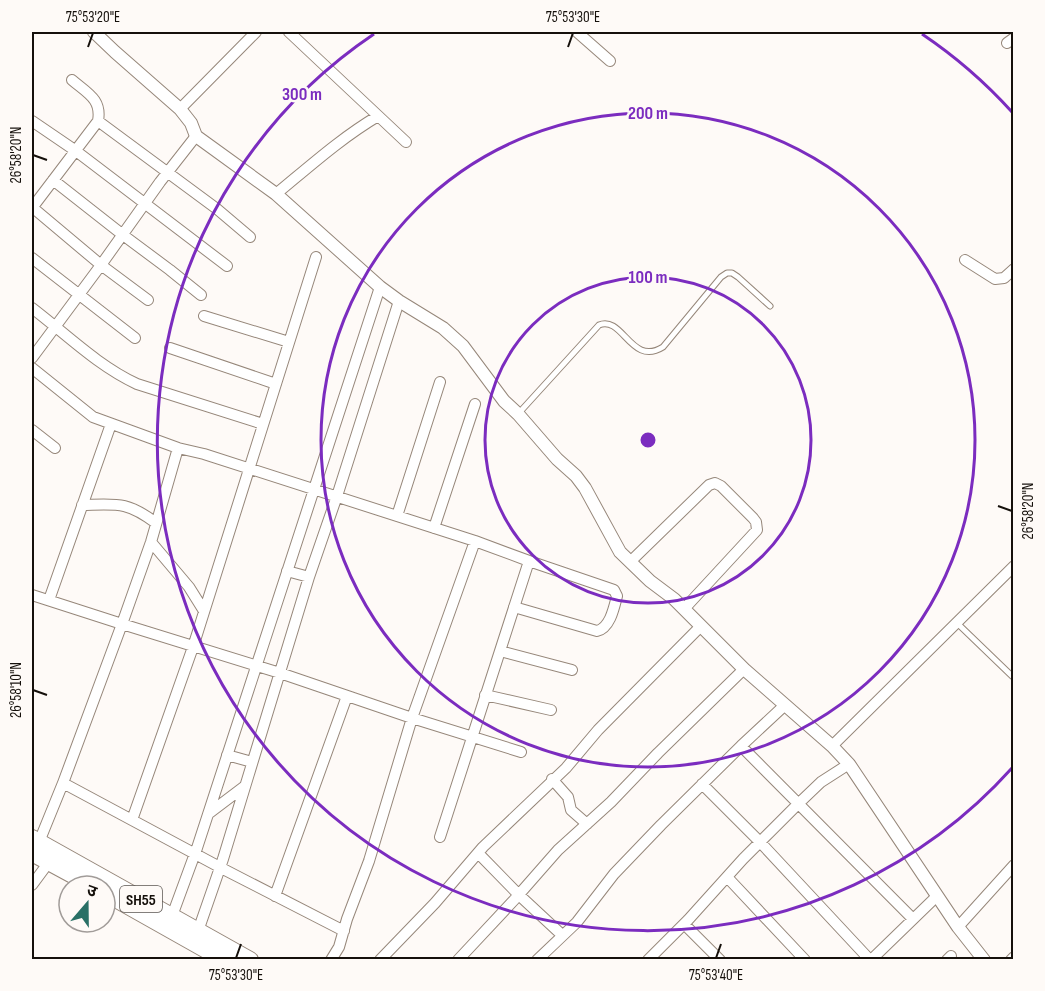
<svg xmlns="http://www.w3.org/2000/svg" width="1045" height="991" font-family="'Sofia Sans Condensed','Noto Sans Devanagari',sans-serif">
  <style>
    .lines { fill: none; stroke-linecap: round; stroke-linejoin: round }
    .service-casing { stroke: #96877a; stroke-width: 7 }
    .minor-casing { stroke: #96877a; stroke-width: 12 }
    .tertiary-casing { stroke: #96877a; stroke-width: 14 }
    .primary-casing { stroke: #96877a; stroke-width: 18 }
    .service { stroke: #fff; stroke-width: 5 }
    .minor { stroke: #fff; stroke-width: 10 }
    .tertiary { stroke: #fff; stroke-width: 12 }
    .primary { stroke: #fff; stroke-width: 16 }
    .ticks { fill: none; stroke: #15100b; stroke-width: 2 }
    .ring { fill: none; stroke: #7b2cbf; stroke-width: 3 }
    .labels { text-anchor: middle; stroke-width: 5; stroke-linejoin: round; paint-order: stroke }
    .shield { fill: #fefaf7; stroke: #5b5652; stroke-width: 1.5 }
    .shield-label { font-size: 16px; font-weight: bold; fill: #15100b }
    .centre { fill: #7b2cbf; stroke: #fefaf7; stroke-width: 3 }
    .ring-label { font-size: 18px; text-anchor: middle; font-weight: bold; fill: #7b2cbf; stroke: #fefaf7; stroke-width: 5; stroke-linejoin: round; paint-order: stroke }
    .neatline { fill: none; stroke: #15100b; stroke-width: 2 }
    .ticks-label { font-size: 15px; text-anchor: middle; fill: #15100b }
  </style>
  <rect width="100%" height="100%" fill="#fefaf7"/>
  <g class="lines">
    <defs>
      <path id="service" d="M 518,414 L 599,325 C 623,315 631,367 663,347 L 721,277 L 727,273 L 732,273 L 738,277 L 770,306
        M 957,623 L 1012,676"/>
      <path id="minor" d="M 289,32 L 406,142
        M 577,32 L 610,61
        M 1007,43 L 1014,38
        M 72,80 C 87,93 102,99 98,121
        M 180,109 L 256,32
        M 32,121 L 76,151 L 227,266
        M 53,180 L 123,235 L 170,270 L 201,295
        M 276,194 C 310,166 341,138 378,116
        M 32,207 L 101,265 L 148,300
        M 32,208 L 98,121 L 217,209 L 250,237
        M 32,258 L 135,338
        M 965,260 L 995,279 L 1004,278 L 1014,269
        M 32,308 C 66,334 98,366 137,384 L 263,424
        M 204,316 L 289,342
        M 170,348 L 276,384
        M 32,358 L 101,265 L 160,182 L 196,136
        M 32,368 L 93,417 L 178,448
        M 32,430 L 55,448
        M 82,505 C 117,504 127,501 156,523
        M 397,516 L 440,382
        M 434,528 L 475,404
        M 151,542 L 189,587 L 204,611
        M 630,562 L 709,485 L 715,483 L 721,486 L 753,518 L 756,522 L 757,530 L 684,609
        M 287,571 L 309,577
        M 32,595 L 122,624 L 63,783 L 227,871 L 344,931
        M 49,600 L 111,424
        M 514,607 L 597,631 C 610,628 614,608 617,596 L 614,590 L 529,561
        M 500,651 L 572,670
        M 485,695 L 551,710
        M 741,746 L 912,918
        M 832,746 L 1014,566
        M 227,755 L 252,762
        M 552,779 L 568,797 L 571,810 L 587,824
        M 702,784 L 760,842 L 870,960
        M 208,814 L 245,786
        M 132,820 L 193,647 L 316,257
        M 440,837 L 529,561 L 475,541 L 204,454 L 178,448 L 151,542 L 122,624 L 280,673 L 412,718 L 521,752
        M 39,842 L 63,783
        M 478,853 L 519,895 L 562,935
        M 727,877 L 805,960
        M 32,885 L 49,862
        M 275,896 L 347,696
        M 172,916 L 197,848 L 380,287
        M 684,924 L 720,960
        M 958,927 L 1014,865
        M 198,931 L 223,859 L 309,577 L 338,493 L 399,301
        M 331,960 L 339,947 L 347,919 L 369,861 L 412,718 L 475,541
        M 380,960 L 435,903 L 483,847 L 566,768 L 598,730 L 700,627
        M 458,960 L 515,899 L 558,850 L 611,802 L 658,753 L 744,669
        M 537,960 L 577,922 L 614,874 L 661,825 L 741,746 L 785,705
        M 648,960 L 688,920 L 743,859 L 798,804 L 821,782 L 849,764
        M 871,960 L 937,896
        M 947,960 L 951,956
        M 1011,960 L 1014,957"/>
      <path id="tertiary" d="M 94,32 L 115,52 L 180,109 L 191,123 L 196,136 L 276,194 L 380,287 L 399,301 L 443,328 L 463,346 L 504,401 L 518,414 L 557,459 L 576,476 L 585,488 L 620,552 L 650,581 L 674,599 L 744,669 L 832,746 L 849,764 L 958,927 L 984,960"/>
      <path id="primary" d="M 32,838 L 250,960
        M 32,853 L 93,886
        M 105,893 L 224,960"/>
    </defs>
    <!-- service casing -->
    <use href="#service" class="service-casing"/>
    <!-- minor casing -->
    <use href="#minor" class="minor-casing"/>
    <!-- tertiary casing -->
    <use href="#tertiary" class="tertiary-casing"/>
    <!-- primary casing -->
    <use href="#primary" class="primary-casing"/>
    <!-- service -->
    <use href="#service" class="service"/>
    <!-- minor -->
    <use href="#minor" class="minor"/>
    <!-- tertiary -->
    <use href="#tertiary" class="tertiary"/>
    <!-- primary -->
    <use href="#primary" class="primary"/>
  </g>
  <!-- ticks -->
  <path class="ticks" d="M 88,47 L 93,33M 568,47 L 573,33M 33,155 L 47,160M 998,506 L 1012,511M 33,690 L 47,695M 236,958 L 241,944M 716,958 L 721,944"/>
  <!-- distance rings -->
  <g class="ring">
    <circle cx="648" cy="440" r="163"/>
    <circle cx="648" cy="440" r="327"/>
    <path d="M1012 768A490 490 0 1 1 374 34M922 34A490 490 0 0 1 1012 112"/>
  </g>
  <g class="labels">
    <!-- shield labels -->
    <rect class="shield" x="120" y="886" width="42" height="26" rx="4.5"/>
    <g class="shield-label">
      <text x="141" y="905">SH55</text>
    </g>
  </g>
  <circle cx="648" cy="440" r="9" class="centre"/>
  <g class="ring-label">
    <text x="302" y="100">300 m</text>
    <text x="648" y="119">200 m</text>
    <text x="648" y="283">100 m</text>
  </g>
  <!-- border -->
  <rect width="1045" height="991" fill="none" stroke="#fefaf7" stroke-width="66"/>
  <!-- north arrow -->
  <g transform="translate(87 904) rotate(20)"><circle r="28" fill="#fefaf7" stroke="#a19c99" stroke-width="1.5"/>
  <path d="M0-4.5L10 22L0 15L-10 22Z" fill="#297066"/>
  <text y="-9" font-size="16" font-weight="bold" text-anchor="middle" fill="#15100b">उ</text>
  </g>
  <rect x="33" y="33" width="979" height="925" class="neatline"/>
  <g class="ticks-label">
    <text x="93" y="22">75°53'20"E</text>
    <text x="573" y="22">75°53'30"E</text>
    <text transform="translate(16 155) rotate(-90)" y="5">26°58'20"N</text>
    <text transform="translate(1028 511) rotate(-90)" y="5">26°58'20"N</text>
    <text transform="translate(16 690) rotate(-90)" y="5">26°58'10"N</text>
    <text x="236" y="980">75°53'30"E</text>
    <text x="716" y="980">75°53'40"E</text>
  </g>
</svg>
